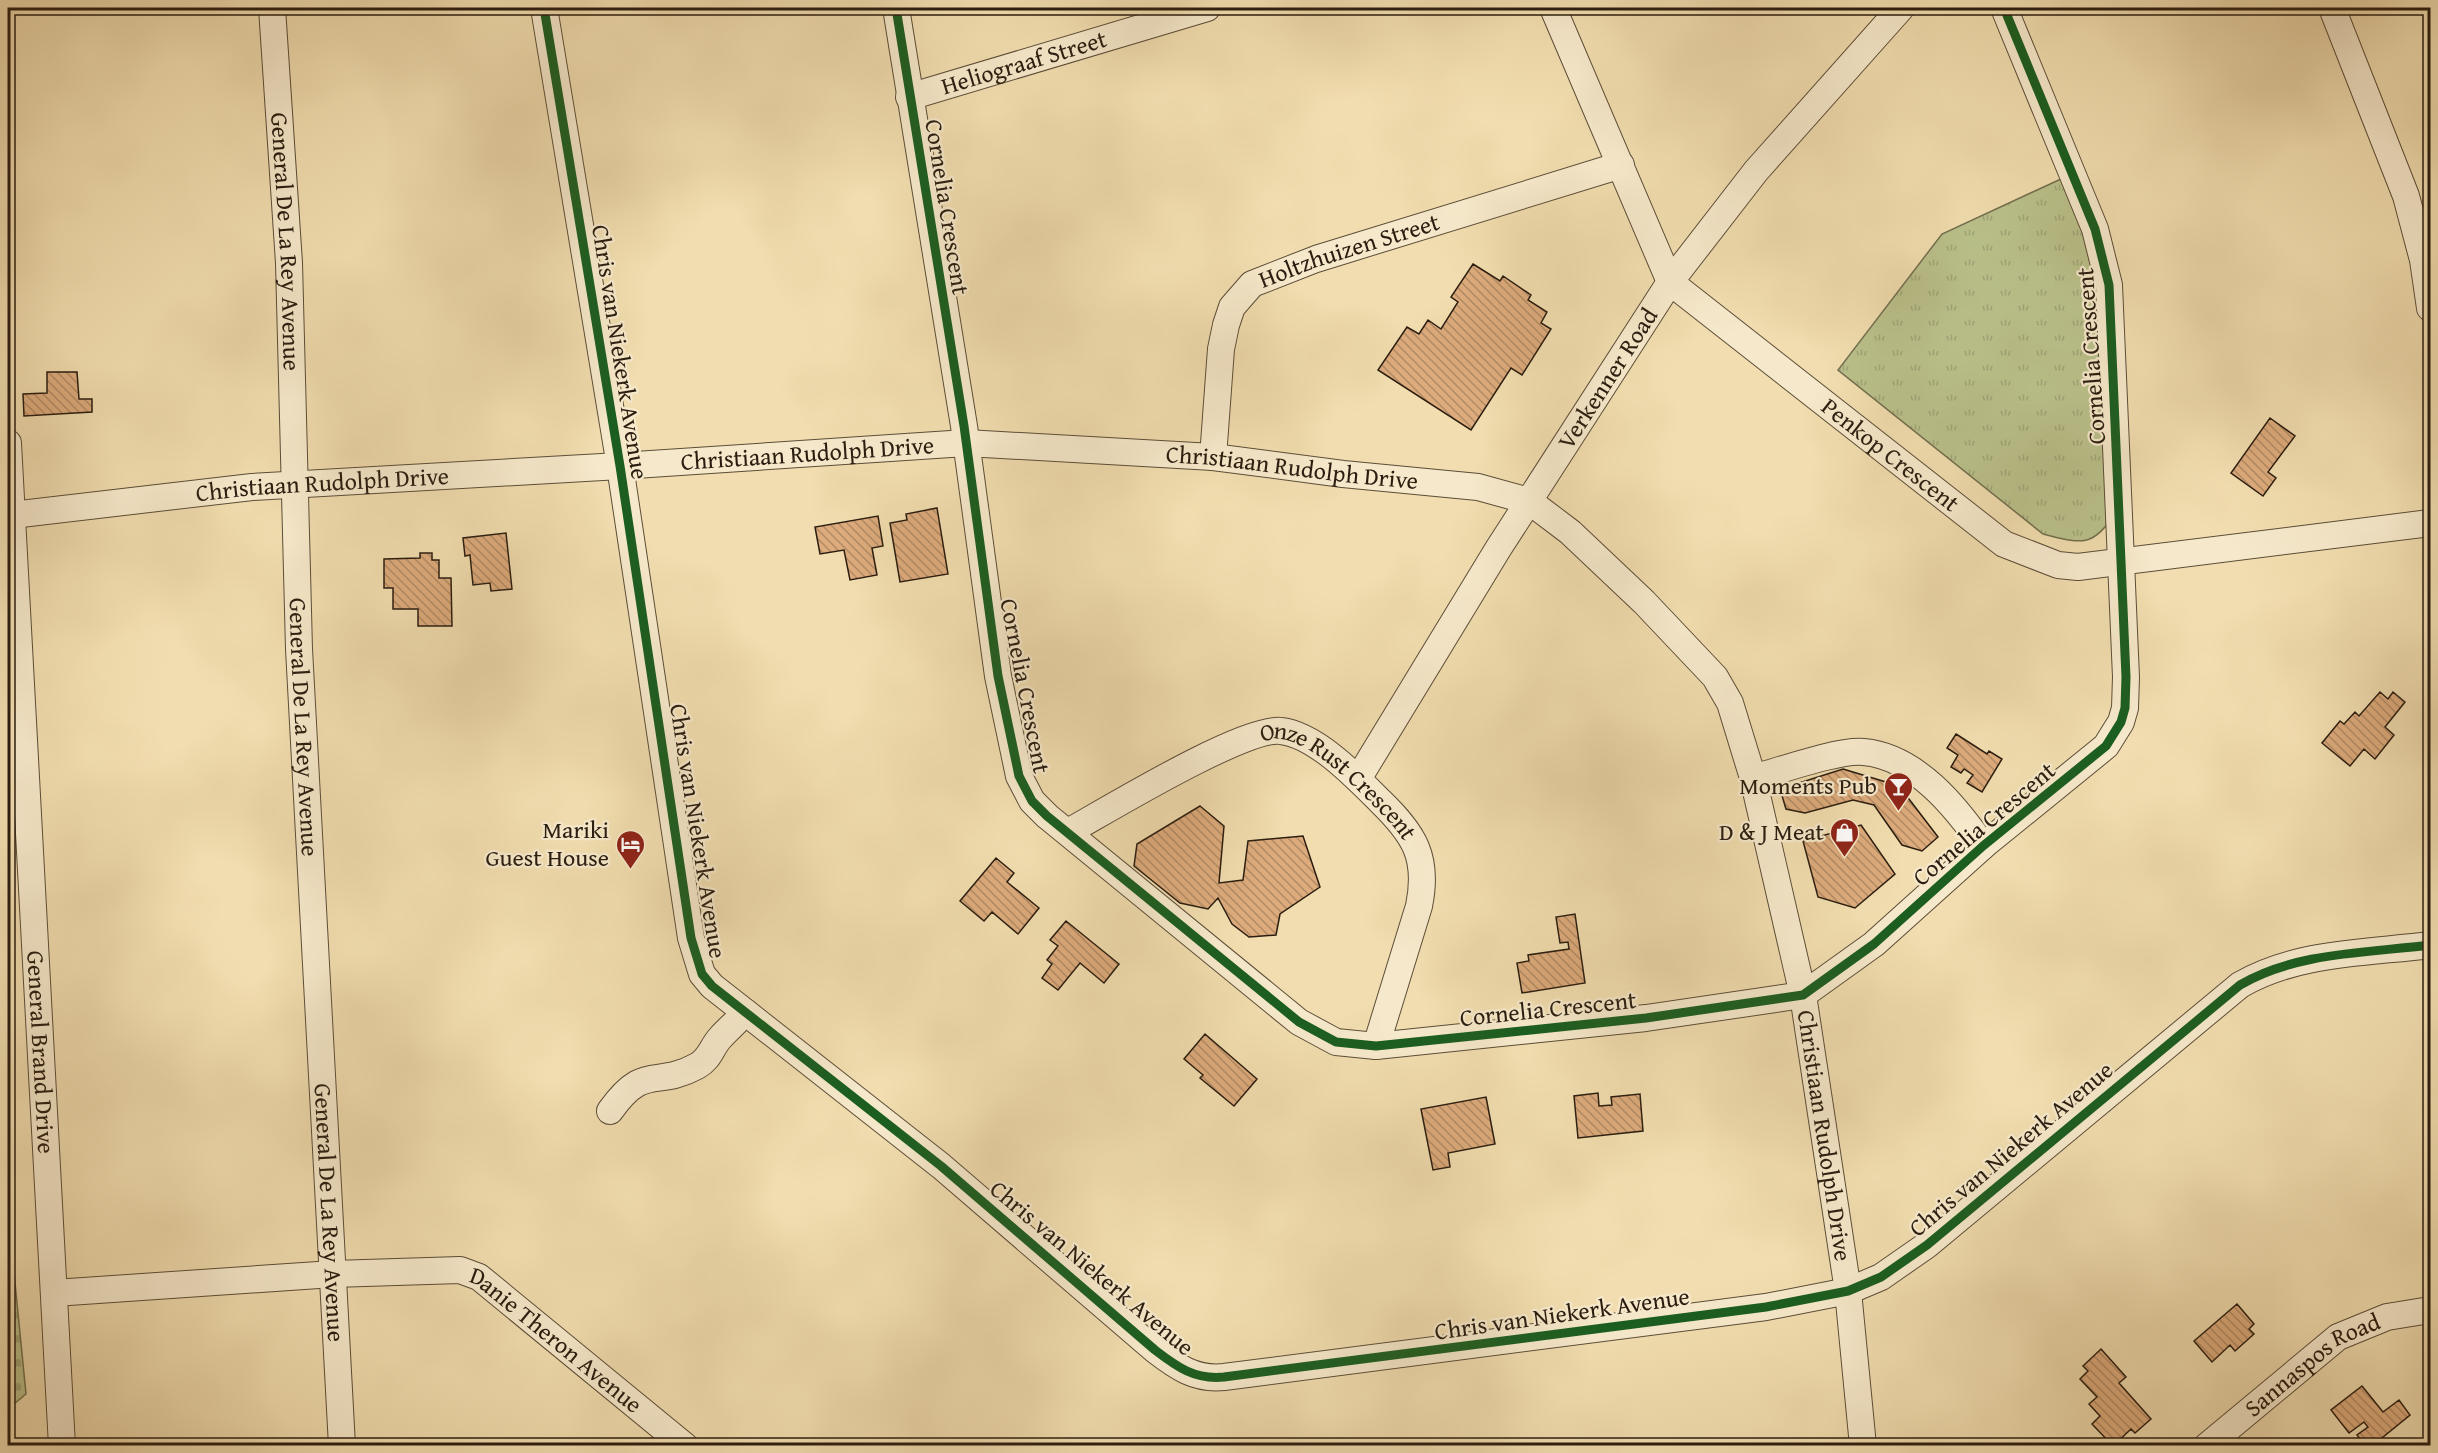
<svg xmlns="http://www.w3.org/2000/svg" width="2438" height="1453" font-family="'Gentium Book Plus',serif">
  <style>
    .cemetery { fill: url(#cemetery-stones); stroke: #726f4e; stroke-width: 1.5 }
    .park { fill: url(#park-tufts); stroke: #726f4e; stroke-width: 1.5 }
    .building { fill: url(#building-back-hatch); stroke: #2a1d10; stroke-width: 1.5 }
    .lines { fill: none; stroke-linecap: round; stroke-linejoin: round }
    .minor-casing { stroke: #5c4d38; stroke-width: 28 }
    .minor { stroke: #f6e9cb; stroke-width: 26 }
    .cycleway-casing { stroke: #f6e9cb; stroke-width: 13 }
    .cycleway { stroke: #1b5e20; stroke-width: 9 }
    .labels { text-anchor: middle; stroke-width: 4.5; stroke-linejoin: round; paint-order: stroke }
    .street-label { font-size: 24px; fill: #2a1d10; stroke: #f6e9cb }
    .poi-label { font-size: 24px; fill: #2a1d10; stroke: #f6e9cb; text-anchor: end }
  </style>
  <defs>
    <pattern id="cemetery-stones" width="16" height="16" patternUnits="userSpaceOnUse" patternTransform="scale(1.5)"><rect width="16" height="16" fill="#bac18b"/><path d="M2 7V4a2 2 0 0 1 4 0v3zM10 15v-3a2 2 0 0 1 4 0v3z" fill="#a0a577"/></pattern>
    <pattern id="park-tufts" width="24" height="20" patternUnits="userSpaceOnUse" patternTransform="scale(1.5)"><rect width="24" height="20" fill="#bac18b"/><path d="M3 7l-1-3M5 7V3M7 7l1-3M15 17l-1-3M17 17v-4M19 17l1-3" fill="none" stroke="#a0a577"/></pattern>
    <pattern id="building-back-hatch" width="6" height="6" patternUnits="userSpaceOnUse" patternTransform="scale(1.5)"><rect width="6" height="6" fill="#ddab7c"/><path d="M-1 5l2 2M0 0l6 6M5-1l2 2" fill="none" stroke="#b38b64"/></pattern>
  </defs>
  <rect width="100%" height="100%" fill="#f1ddaf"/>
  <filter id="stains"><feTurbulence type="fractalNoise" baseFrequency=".00333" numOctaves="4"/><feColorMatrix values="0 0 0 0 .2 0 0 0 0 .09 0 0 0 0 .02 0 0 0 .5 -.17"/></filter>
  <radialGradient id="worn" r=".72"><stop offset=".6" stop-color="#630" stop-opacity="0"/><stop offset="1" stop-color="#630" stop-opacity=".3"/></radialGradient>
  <!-- cemetery -->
  <path class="cemetery" d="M 8,1212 L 26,1394 L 8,1409 Z"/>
  <!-- park -->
  <path class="park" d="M 2063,178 L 2102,275 L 2115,513 C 2093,549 2080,543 2043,534 L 1838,370 L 1942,234 Z"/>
  <!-- building -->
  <path class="building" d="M 1473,264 L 1500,281 L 1503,276 L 1531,295 L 1528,300 L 1547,312 L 1541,323 L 1551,329 L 1522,375 L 1511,368 L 1471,430 L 1378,370 L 1407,327 L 1419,334 L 1428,320 L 1441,329 L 1458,302 L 1451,297 Z
    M 47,372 L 77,372 L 79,399 L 92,399 L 92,412 L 24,416 L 23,394 L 47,393 Z
    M 2270,418 L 2295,436 L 2268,472 L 2276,478 L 2263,496 L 2231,473 Z
    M 937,508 L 948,574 L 900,582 L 890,523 L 907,520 L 906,514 Z
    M 878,516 L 883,546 L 872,548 L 877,575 L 850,580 L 844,550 L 820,554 L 815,527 Z
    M 506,533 L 512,589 L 491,591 L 490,583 L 473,585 L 470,555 L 465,556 L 463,538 Z
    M 420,553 L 432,553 L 432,560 L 439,560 L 439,578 L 451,578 L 452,626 L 418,626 L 418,609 L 393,609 L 393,588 L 384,588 L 384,559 L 420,558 Z
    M 2380,692 L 2388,699 L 2393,692 L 2405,702 L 2385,727 L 2394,735 L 2375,759 L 2364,749 L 2350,766 L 2322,743 L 2340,721 L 2344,724 L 2355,712 L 2359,716 Z
    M 1956,734 L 1987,754 L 1989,751 L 2002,759 L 1982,792 L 1967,783 L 1973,775 L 1964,769 L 1961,773 L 1951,767 L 1958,755 L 1947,748 Z
    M 1843,769 L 1899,786 L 1938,837 L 1922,851 L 1902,845 L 1874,805 L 1853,800 L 1805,813 L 1786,809 L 1780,789 Z
    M 1200,806 L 1224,826 L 1219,883 L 1243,880 L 1248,841 L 1303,836 L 1320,887 L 1280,914 L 1276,935 L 1249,937 L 1232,924 L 1218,898 L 1208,909 L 1180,903 L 1134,866 L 1137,844 Z
    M 1861,825 L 1895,874 L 1855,908 L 1818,897 L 1803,841 Z
    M 996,858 L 1014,873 L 1007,882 L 1039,908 L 1018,934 L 992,912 L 984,921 L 960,901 Z
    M 1575,914 L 1585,983 L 1522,993 L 1517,963 L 1529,961 L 1528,955 L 1569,949 L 1568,942 L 1560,943 L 1556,917 Z
    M 1066,921 L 1119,964 L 1104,983 L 1080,963 L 1058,990 L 1042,978 L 1052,964 L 1047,960 L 1058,946 L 1050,940 Z
    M 1205,1034 L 1257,1079 L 1234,1106 L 1200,1078 L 1203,1075 L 1184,1059 Z
    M 1598,1093 L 1599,1106 L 1612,1105 L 1611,1097 L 1640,1094 L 1643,1131 L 1578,1138 L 1574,1096 Z
    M 1486,1097 L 1495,1144 L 1448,1153 L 1450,1167 L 1433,1170 L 1421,1109 Z
    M 2237,1304 L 2254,1324 L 2249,1329 L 2254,1334 L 2235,1351 L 2230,1345 L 2212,1362 L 2194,1341 Z
    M 2101,1349 L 2126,1377 L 2119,1383 L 2151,1419 L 2135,1433 L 2131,1429 L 2113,1446 L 2092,1424 L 2100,1416 L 2089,1404 L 2097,1397 L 2080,1379 L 2088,1371 L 2083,1366 Z
    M 2362,1386 L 2383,1412 L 2399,1400 L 2410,1415 L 2372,1446 L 2365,1446 L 2357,1435 L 2368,1427 L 2364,1422 L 2349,1433 L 2331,1410 Z"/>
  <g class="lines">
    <defs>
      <g id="minor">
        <path id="s1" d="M 272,8 L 289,263 L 299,649 L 342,1446"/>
        <path d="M 544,8 L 620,466 L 691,938 L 702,974 L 712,986 L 941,1166 L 1155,1350 C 1177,1367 1195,1380 1224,1377 L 1766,1307 L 1848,1291 L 1881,1277 L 1927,1245 L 2240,985 C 2296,952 2367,953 2430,945"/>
        <path d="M 896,8 L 964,426 L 998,676 L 1019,776 L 1032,801 L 1047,816 L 1299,1022 L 1336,1042 L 1376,1046 L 1646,1018 L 1803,995 L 1874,944 L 1983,846 L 2106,746 L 2121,722 L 2125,708 L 2126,677 L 2109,285 L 2095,229 L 2004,8"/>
        <path id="s2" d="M 1553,8 L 1670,282 L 2004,544 L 2058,565 L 2078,567 L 2430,523"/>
        <path d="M 2332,8 L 2406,196 L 2423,260 L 2430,308"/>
        <path id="s3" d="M 909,97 L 1207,8"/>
        <path id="s4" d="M 8,443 L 62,1446"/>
        <path id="s5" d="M 1213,457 L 1221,349 L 1226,325 L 1232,307 L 1252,284 L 1316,259 L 1621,165"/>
        <path id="s6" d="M 12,515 L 252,487 L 620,466 L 966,443 L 1213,457 L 1343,474 L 1478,487 L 1529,501 L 1570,532 L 1644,602 L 1715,677 L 1730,703 L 1753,778 L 1803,995 L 1848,1291 L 1863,1446"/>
        <path d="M 1753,778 C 1779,771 1840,749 1864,752 C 1916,757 1956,807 1983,846"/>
        <path id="s7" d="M 1358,779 L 1498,549 L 1670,282 L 1756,171 L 1901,8"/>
        <path id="s8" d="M 1068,832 C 1106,811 1245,726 1281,731 C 1316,735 1356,777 1380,801 C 1414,834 1429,857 1419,906 L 1376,1046"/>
        <path d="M 610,1111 C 645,1062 655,1089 697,1066 C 710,1059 711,1048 720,1038 C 728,1029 737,1022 745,1012"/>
        <path id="s9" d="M 54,1293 L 333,1274 L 460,1270 L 479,1277 L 685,1446"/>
        <path id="s10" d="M 2207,1446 L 2338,1337 L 2387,1317 L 2430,1310"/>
      </g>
    </defs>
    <!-- minor casing -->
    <use href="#minor" class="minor-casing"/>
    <!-- minor -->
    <use href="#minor" class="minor"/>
    <defs>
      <path id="cycleway" d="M 544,8 L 620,466 L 691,938 L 702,974 L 712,986 L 941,1166 L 1155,1350 C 1177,1367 1195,1380 1224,1377 L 1766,1307 L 1848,1291 L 1881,1277 L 1927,1245 L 2240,985 C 2296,952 2367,953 2430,945
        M 896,8 L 964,426 L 998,676 L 1019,776 L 1032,801 L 1047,816 L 1299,1022 L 1336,1042 L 1376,1046 L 1646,1018 L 1803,995 L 1874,944 L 1983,846 L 2106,746 L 2121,722 L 2125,708 L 2126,677 L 2109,285 L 2095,229 L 2004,8"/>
    </defs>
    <!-- cycleway casing -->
    <use href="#cycleway" class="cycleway-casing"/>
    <!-- cycleway -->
    <use href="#cycleway" class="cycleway"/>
  </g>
  <!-- icons -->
  <defs>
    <symbol id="bar-pin" viewBox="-11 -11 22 30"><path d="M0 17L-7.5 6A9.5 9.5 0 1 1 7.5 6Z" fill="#8f2418" stroke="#f6e9cb"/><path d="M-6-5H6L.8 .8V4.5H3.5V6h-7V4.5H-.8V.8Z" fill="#fff"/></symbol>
    <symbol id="shop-pin" viewBox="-11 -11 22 30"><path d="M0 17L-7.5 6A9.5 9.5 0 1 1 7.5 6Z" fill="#8f2418" stroke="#f6e9cb"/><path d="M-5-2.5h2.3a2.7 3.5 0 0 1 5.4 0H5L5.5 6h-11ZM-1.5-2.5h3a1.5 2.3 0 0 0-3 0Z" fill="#fff"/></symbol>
    <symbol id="hotel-pin" viewBox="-11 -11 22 30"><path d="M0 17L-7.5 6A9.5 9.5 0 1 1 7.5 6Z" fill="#8f2418" stroke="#f6e9cb"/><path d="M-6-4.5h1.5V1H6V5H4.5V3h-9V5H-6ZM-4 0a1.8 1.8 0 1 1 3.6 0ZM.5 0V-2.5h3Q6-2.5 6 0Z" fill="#fff"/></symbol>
  </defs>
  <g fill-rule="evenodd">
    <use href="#bar-pin" x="1882" y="770" width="33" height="45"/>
    <use href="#shop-pin" x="1828" y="816" width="33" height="45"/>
    <use href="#hotel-pin" x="614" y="828" width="33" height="45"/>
  </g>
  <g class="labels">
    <!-- street labels -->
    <g class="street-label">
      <text dy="8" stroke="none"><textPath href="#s3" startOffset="120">Heliograaf Street</textPath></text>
      <text transform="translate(947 207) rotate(81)" y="8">Cornelia Crescent</text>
      <text dy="8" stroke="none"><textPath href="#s1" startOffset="234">General De La Rey Avenue</textPath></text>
      <text dy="8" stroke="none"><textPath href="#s5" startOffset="285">Holtzhuizen Street</textPath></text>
      <text transform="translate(620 352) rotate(81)" y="8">Chris van Niekerk Avenue</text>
      <text transform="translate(2091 356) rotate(-94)" y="8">Cornelia Crescent</text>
      <text dy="8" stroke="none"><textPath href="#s7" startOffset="472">Verkenner Road</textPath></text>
      <text dy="8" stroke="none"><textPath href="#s6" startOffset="798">Christiaan Rudolph Drive</textPath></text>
      <text dy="8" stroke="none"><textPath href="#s2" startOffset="578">Penkop Crescent</textPath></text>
      <text dy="8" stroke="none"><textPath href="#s6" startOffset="1284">Christiaan Rudolph Drive</textPath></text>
      <text dy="8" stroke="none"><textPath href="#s6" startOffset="312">Christiaan Rudolph Drive</textPath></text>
      <text transform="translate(1025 686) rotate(79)" y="8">Cornelia Crescent</text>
      <text dy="8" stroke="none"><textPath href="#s1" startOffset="720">General De La Rey Avenue</textPath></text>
      <text dy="8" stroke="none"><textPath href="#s8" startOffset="312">Onze Rust Crescent</textPath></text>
      <text transform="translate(1984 824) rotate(-40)" y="8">Cornelia Crescent</text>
      <text transform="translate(698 831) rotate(81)" y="8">Chris van Niekerk Avenue</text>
      <text transform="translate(1548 1009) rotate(-6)" y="8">Cornelia Crescent</text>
      <text dy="8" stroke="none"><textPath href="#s4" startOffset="610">General Brand Drive</textPath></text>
      <text dy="8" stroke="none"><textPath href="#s6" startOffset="2254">Christiaan Rudolph Drive</textPath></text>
      <text transform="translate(2011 1149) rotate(-40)" y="8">Chris van Niekerk Avenue</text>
      <text dy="8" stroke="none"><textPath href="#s1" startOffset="1206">General De La Rey Avenue</textPath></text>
      <text transform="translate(1092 1268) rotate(40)" y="8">Chris van Niekerk Avenue</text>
      <text transform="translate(1562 1314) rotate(-8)" y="8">Chris van Niekerk Avenue</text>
      <text dy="8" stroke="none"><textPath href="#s9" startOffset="526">Danie Theron Avenue</textPath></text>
      <text dy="8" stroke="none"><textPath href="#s10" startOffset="134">Sannaspos Road</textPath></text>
    </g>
    <!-- poi labels -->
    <g class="poi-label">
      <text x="1877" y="794">Moments Pub</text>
      <text x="609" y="838">Mariki<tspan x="609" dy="28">Guest House</tspan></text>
      <text x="1824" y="840">D &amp; J Meat</text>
    </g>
  </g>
  <!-- margin -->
  <rect width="2438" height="1453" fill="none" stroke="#f1ddaf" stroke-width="30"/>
  <rect x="9" y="9" width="2420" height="1435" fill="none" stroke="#2a1d10" stroke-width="3"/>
  <rect x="15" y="15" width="2408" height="1423" fill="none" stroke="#2a1d10" stroke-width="1.5"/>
  <rect width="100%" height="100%" filter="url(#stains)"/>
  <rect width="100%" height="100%" fill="url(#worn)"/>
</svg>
